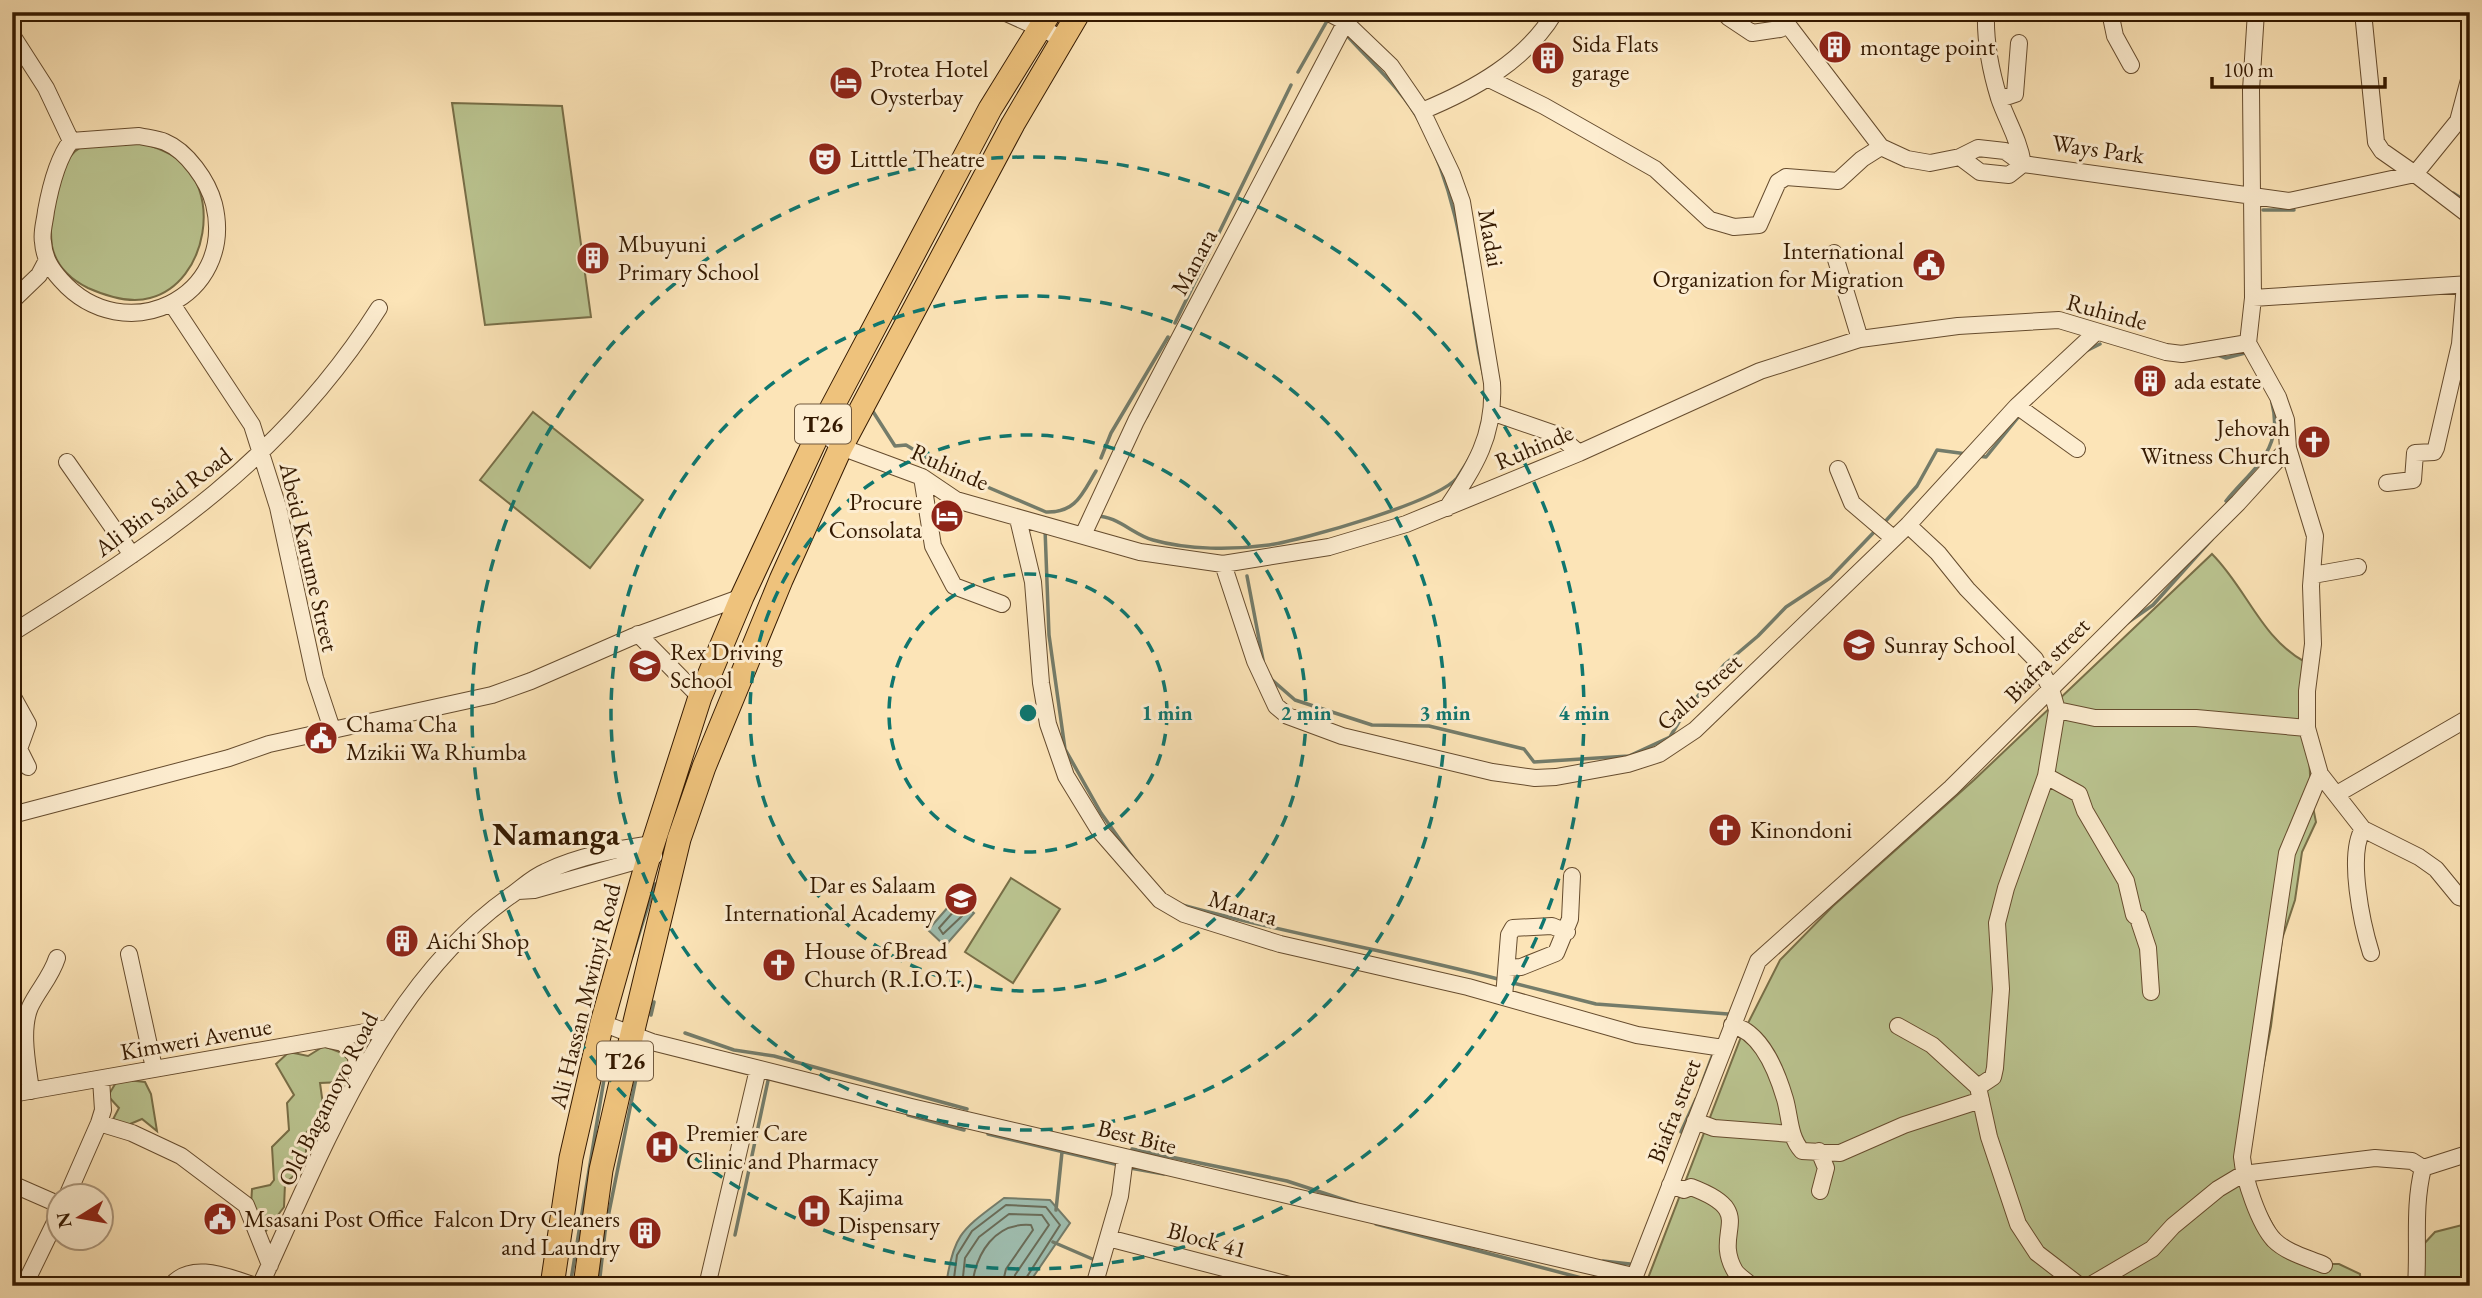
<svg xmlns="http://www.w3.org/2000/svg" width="2482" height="1298" font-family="'EB Garamond',serif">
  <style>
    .green { fill: #bbc591; stroke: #786f48; stroke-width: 2 }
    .water { fill: #9fbeb0; stroke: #747c6a; stroke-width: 2 }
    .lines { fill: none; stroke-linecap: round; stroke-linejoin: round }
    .shore { stroke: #6a6c58; stroke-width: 2 }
    .stream { stroke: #747c6a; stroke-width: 3.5 }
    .minor-casing { stroke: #664c2e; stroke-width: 18 }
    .highway-casing { stroke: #341900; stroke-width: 25 }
    .minor { stroke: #fdedd0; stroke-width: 16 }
    .highway { stroke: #eec27c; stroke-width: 23 }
    .ring { fill: none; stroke: #0f766e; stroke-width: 3.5; stroke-dasharray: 12 9 }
    .labels { text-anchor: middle; stroke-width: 6; stroke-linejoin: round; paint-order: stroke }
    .shield { fill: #fdedd0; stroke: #70593e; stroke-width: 2 }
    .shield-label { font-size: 23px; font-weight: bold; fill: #341900 }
    .poi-label { font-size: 24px; fill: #341900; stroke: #fdedd0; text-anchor: start }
    .street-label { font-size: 24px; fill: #341900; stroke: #fdedd0 }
    .district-label { font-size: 32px; font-weight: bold; fill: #341900; stroke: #fdedd0 }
    .centre { fill: #0f766e; stroke: #fdedd0; stroke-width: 3.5 }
    .ring-label { font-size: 21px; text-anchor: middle; font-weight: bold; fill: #0f766e; stroke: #fdedd0; stroke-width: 6; stroke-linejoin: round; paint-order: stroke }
  </style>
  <rect width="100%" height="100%" fill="#fce4b7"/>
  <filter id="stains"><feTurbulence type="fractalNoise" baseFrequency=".00286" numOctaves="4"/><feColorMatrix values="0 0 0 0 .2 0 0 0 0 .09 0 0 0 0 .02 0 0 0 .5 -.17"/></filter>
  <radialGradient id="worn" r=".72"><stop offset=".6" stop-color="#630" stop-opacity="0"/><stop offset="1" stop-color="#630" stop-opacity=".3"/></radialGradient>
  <!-- green -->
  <path class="green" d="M 452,103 L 562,106 L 591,317 L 485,325 Z
    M 143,143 C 153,147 164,150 173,156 C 224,187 208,283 150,298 C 130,304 106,296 88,288 C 70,279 56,266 52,246 C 48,219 55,157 85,145 C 97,141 129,143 143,143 Z
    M 533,412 L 643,500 L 590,568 L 480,480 Z
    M 2212,554 C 2247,589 2261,638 2305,662 L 2311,797 L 2316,822 L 2302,852 L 2295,900 L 2282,939 L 2271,1026 L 2247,1151 L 2257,1196 L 2282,1242 L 2327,1264 L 2339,1264 L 2360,1274 L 2361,1286 L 1645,1286 L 1741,1037 L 1780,960 L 1833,906 L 1974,780 Z
    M 1011,878 L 1060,909 L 1013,983 L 965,952 Z
    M 324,1046 L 347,1055 L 352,1070 L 343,1082 L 320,1083 L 324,1112 L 306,1133 L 306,1164 L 285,1184 L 284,1207 L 266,1231 L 251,1205 L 252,1189 L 270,1185 L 274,1180 L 272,1147 L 289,1130 L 287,1103 L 294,1095 L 276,1064 L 289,1052 L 308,1056 Z
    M 118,1079 L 145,1082 L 151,1094 L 157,1131 L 142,1119 L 123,1127 L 110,1125 L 119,1108 L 108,1096 Z
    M 2470,1223 L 2470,1286 L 2421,1286 L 2422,1246 L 2435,1232 Z"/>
  <!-- water -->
  <path class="water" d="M 956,898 L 974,913 L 945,946 L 928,930 Z
    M 1004,1198 L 1050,1200 L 1070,1223 L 1027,1286 L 946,1286 C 953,1233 963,1229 1004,1198 Z"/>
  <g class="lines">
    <!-- shore -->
    <path class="shore" d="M 955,910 L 960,910 L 962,916 L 943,934 L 939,928 Z
      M 953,1286 L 957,1255 L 972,1231 L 1006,1205 L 1046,1207 L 1060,1225 L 1021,1286
      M 962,1286 L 965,1258 L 979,1237 L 1009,1214 L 1042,1215 L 1049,1225 L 1015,1275 L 1013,1286
      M 972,1286 C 976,1253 995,1222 1031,1225 L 1033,1230 L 1006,1269 L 1002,1286"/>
    <!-- stream -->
    <path class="stream" d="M 1343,31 C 1370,62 1401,87 1421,124 C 1459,196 1465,269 1478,348 C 1481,368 1491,396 1487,416 C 1483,436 1469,461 1457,478 C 1437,502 1303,540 1269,545 C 1233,550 1188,550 1153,540 C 1134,535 1116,515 1095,516 L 1092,512 L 1126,444 L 1147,416 L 1170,362 L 1312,84 Z
      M 1298,72 L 1327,21 L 1313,12
      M 2453,193 L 2467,202
      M 2263,210 L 2294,210
      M 1175,323 L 1291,85
      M 2086,351 L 2100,344
      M 2218,355 L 2226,358 L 2245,353
      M 872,410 L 895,446 L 906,445 L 934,462
      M 1978,456 L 1986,457 L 2020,415
      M 1101,458 L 1111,433 L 1168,337
      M 950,471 L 1046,512 C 1076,513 1082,494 1096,471
      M 2226,501 C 2253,468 2284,450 2272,403
      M 1883,524 L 1917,486 L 1937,450 L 1967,454
      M 1045,529 L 1049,635 L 1065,749 L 1101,813 L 1133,858
      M 1247,576 L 1263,660
      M 2127,623 L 2153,605 L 2212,539
      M 1271,679 L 1295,700 L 1372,725 L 1429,726 L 1524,749 L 1534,762 L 1629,756 L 1670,737 L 1686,710 L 1725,664 L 1758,636 L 1786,607 L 1830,578 L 1877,529
      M 1182,905 C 1288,934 1396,952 1502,980
      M 632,956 L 655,884
      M 1509,982 L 1596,1004 L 1728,1014
      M 651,1015 L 654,1002
      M 685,1033 L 734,1050 L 774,1056 L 967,1109
      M 1701,1086 L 1713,1054
      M 908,1115 L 964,1130
      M 1681,1132 L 1696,1099
      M 988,1134 L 1119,1165
      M 1132,1149 L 1287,1181 L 1357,1204
      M 1130,1168 L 1164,1174
      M 1056,1210 L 1062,1152
      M 1376,1224 L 1612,1286
      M 735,1235 L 769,1076
      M 1053,1242 L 1097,1261
      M 1603,1261 L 1630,1264
      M 1297,1281 L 1317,1286
      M 570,1286 L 609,1049
      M 599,1286 L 605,1232 L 642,1049"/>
    <defs>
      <path id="minor" d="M 1004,12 L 1064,39
        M 1327,12 L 1344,21 L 1391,66 L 1422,111 L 1452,174 L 1462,202 L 1492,383 C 1495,436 1475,466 1447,508
        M 1778,12 L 1881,147 L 1907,159 L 1930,163 L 1960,157 L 1978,148 L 2005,151 L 2023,164 L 2289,201 L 2415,174 L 2470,216
        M 2110,12 L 2115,36 L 2131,65
        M 2363,12 L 2376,142 L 2382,151 L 2415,174 L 2458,121 L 2470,76
        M 1728,17 L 1752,33 L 1780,29 L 1781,17
        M 12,35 L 46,88 L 71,141
        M 1489,79 L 1544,106 L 1655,169 L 1710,220 L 1734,227 L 1759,225 L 1778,182 L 1786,177 L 1838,181 L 1862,159 L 1881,147
        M 2000,99 L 2015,94 L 2019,43
        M 1422,111 C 1473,90 1526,61 1555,12
        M 139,136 C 148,138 158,139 165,142 C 187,151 208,181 214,204 C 237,298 124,351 61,280 C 51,269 44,258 43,242 C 41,233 45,221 46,211 C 50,189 57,159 71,141 Z
        M 1960,157 L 1980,172 L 2009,175 L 2023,164 C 2019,139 2007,121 1999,98 C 1991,72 1985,40 1986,12
        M 1834,253 L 1860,339
        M 2253,298 L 2470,284
        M 12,301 L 39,275 L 47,260
        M 172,304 L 252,425 L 278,507 L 315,678 L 332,729
        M 2017,406 L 2077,449
        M 1494,413 L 1558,435 L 1579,453
        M 820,430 L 841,447 L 922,477 L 956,500 L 1140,552 L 1223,564 L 1329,547 L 1406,524 L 1579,453 L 1760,371 L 1860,339 L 1958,326 L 2059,320 L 2166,352 L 2182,354 L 2248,343
        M 2288,448 L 2315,536 L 2311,586 L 2313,644 L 2307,691 L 2307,728 L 2320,774 L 2363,829 L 2419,857 L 2436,869 L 2459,897 L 2470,900
        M 67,462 L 132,555
        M 1838,469 L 1852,503 L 1893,538
        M 922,477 L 933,546 L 954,586 L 1002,604
        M 2387,483 L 2413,480 L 2415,453 L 2434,452 L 2436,448 L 2460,344 L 2465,284
        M 1018,519 L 1033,582 L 1041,683 L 1048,724 L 1066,776 L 1099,830 L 1160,900 L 1184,914 L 1280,944 L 1468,987 L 1637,1035 L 1723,1048
        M 1908,525 L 1938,553 L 1967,589 L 2035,659 L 2051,689 L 2057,710 L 2046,776 L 2006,888 L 1997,923 L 2001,989 L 1995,1068 L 1993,1077 L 1978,1087
        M 1083,535 L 1136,421 L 1351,12
        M 1223,564 L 1255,661 L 1276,706 L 1288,716 L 1342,736 L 1492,772 L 1535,778 L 1556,777 L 1628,764 L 1659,754 L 1695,730 L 1908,525 L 2017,406 L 2093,335 L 2092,330
        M 2313,575 L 2358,567
        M 12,633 C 160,540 283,460 379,308
        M 638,634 L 700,697
        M 12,695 L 28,724 L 19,749 L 28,767
        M 2057,710 L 2095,718 L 2196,718 L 2307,728
        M 2320,774 L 2287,853 L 2242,1157 C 2244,1179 2259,1224 2274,1240 C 2287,1253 2308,1258 2324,1265
        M 2046,776 L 2079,794 L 2085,811 L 2126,881 L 2134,915 L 2138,918 L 2148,948 L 2151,992
        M 2337,794 L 2470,717
        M 12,815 L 229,758 L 269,744 L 492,695 L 531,681 L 632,637 L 742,597
        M 2363,829 C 2347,855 2362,924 2371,953
        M 518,891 L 534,890 L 654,856
        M 129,954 L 154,1068
        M 1508,968 L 1521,967 L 1556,953 L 1570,919 L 1572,876
        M 1504,997 L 1509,935 L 1513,928 L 1552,926 L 1567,932
        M 602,1023 L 652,1042 L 911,1107 L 1633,1276
        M 1732,1025 C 1762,1032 1777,1072 1785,1099 C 1790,1116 1789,1137 1802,1151 L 1840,1153 L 1904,1125 L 1981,1100
        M 1898,1026 L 1932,1045 L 1978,1087 L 1989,1137 L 2018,1224 L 2037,1253 L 2080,1286
        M 329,1040 L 343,1043 L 356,1056 L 357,1081
        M 31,1091 C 28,1066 20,1031 30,1007 C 38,990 51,977 57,958
        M 12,1094 L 388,1028
        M 1695,1121 L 1714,1128 L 1792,1134
        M 99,1123 L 132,1133 L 181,1156 L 246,1205 L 270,1265
        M 1819,1151 L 1826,1168 L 1820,1191
        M 12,1184 L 60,1205
        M 1670,1185 L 1684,1190 L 1691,1187 C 1760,1213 1711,1230 1735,1271 C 1739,1277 1747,1281 1752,1286
        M 67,1196 L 99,1123 L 103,1110 L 101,1079
        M 1108,1238 L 1293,1286
        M 24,1286 L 60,1212
        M 171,1286 C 191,1260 230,1278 256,1286
        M 260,1286 C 323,1150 385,984 510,896 C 522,888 531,878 545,872 C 578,856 617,849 653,844
        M 707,1286 L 758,1069
        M 1094,1286 L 1120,1196 L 1125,1157
        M 1631,1286 L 1758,961 L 1951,788 L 2238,503 L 2288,448 L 2286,420 L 2278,397 L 2248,343 L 2253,298 L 2251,90 L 2256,12
        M 2089,1286 L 2152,1249 L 2173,1226 L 2218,1189 L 2243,1174 L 2375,1158 L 2412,1161 L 2423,1168
        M 2416,1286 C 2419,1245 2413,1208 2423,1168 L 2470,1153"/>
      <path id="highway" d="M 552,1286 L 571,1158 L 602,1023 L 648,859 L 700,697 L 742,597 L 820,430 L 990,109 L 1050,12
        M 585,1286 L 601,1170 L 632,1034 L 679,839 L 704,767 L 781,580 L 841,447 L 1013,124 L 1079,12"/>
    </defs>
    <!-- minor casing -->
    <use href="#minor" class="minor-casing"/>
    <!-- highway casing -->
    <use href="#highway" class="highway-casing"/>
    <!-- minor -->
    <use href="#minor" class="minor"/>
    <!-- highway -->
    <use href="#highway" class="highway"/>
  </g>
  <!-- distance rings -->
  <g class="ring">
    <circle cx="1028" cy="713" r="139"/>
    <circle cx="1028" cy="713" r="278"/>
    <circle cx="1028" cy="713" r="417"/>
    <circle cx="1028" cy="713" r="556"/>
  </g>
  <!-- icons -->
  <defs>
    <symbol id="building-disc" viewBox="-11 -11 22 22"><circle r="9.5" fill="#8f2418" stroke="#fdedd0"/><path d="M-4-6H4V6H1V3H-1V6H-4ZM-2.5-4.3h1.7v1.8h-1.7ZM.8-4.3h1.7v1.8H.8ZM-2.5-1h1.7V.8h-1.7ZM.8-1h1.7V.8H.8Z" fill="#fff"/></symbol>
    <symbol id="hotel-disc" viewBox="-11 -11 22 22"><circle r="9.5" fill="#8f2418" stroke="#fdedd0"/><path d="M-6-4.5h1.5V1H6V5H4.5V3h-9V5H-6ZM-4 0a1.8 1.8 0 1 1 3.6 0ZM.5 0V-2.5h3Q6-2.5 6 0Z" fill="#fff"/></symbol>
    <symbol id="theatre-disc" viewBox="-11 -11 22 22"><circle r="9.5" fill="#8f2418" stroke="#fdedd0"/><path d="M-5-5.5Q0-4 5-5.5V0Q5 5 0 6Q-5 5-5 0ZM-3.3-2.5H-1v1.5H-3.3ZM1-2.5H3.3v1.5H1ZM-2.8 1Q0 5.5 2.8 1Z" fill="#fff"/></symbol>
    <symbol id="civic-disc" viewBox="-11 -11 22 22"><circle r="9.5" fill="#8f2418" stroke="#fdedd0"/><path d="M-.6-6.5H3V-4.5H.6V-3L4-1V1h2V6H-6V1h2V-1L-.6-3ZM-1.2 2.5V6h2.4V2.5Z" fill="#fff"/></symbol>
    <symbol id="church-disc" viewBox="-11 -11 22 22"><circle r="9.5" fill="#8f2418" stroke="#fdedd0"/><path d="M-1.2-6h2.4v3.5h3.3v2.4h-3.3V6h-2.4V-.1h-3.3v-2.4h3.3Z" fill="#fff"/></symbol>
    <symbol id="school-disc" viewBox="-11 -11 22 22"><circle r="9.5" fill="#8f2418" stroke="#fdedd0"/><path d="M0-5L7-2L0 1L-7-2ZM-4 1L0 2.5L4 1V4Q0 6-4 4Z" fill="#fff"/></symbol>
    <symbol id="university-disc" viewBox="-11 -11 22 22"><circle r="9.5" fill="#8f2418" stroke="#fdedd0"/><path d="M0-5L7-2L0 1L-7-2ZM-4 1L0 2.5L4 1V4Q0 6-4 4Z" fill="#fff"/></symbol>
    <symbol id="hospital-disc" viewBox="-11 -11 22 22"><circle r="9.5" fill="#8f2418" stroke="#fdedd0"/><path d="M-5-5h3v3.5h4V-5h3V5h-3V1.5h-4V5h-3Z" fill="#fff"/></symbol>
  </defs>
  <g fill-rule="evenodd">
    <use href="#building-disc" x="1816" y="28" width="38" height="38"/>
    <use href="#building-disc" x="1529" y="39" width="38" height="38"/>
    <use href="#hotel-disc" x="827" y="64" width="38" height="38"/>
    <use href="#theatre-disc" x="806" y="140" width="38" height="38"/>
    <use href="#building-disc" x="574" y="239" width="38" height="38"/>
    <use href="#civic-disc" x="1910" y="246" width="38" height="38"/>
    <use href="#building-disc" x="2131" y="362" width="38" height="38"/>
    <use href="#church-disc" x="2295" y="423" width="38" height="38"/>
    <use href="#hotel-disc" x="928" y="497" width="38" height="38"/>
    <use href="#school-disc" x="1840" y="626" width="38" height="38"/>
    <use href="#university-disc" x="626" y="647" width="38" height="38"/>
    <use href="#civic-disc" x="302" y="719" width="38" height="38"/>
    <use href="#church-disc" x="1706" y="811" width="38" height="38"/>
    <use href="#school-disc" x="942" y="880" width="38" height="38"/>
    <use href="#building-disc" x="383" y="922" width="38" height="38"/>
    <use href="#church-disc" x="760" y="946" width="38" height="38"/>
    <use href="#hospital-disc" x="643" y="1128" width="38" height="38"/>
    <use href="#hospital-disc" x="795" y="1192" width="38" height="38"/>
    <use href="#civic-disc" x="201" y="1200" width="38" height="38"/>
    <use href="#building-disc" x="626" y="1214" width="38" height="38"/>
  </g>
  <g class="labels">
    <!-- shield labels -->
    <g class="shield">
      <rect x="795" y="404.5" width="56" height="39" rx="5"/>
      <rect x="597" y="1041.5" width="56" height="39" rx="5"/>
    </g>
    <g class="shield-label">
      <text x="823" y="432">T26</text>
      <text x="625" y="1069">T26</text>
    </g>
    <!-- poi labels -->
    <g class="poi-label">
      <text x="1572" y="52">Sida Flats<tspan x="1572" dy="28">garage</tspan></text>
      <text x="1860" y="55">montage point</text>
      <text x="870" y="77">Protea Hotel<tspan x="870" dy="28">Oysterbay</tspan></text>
      <text x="850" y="167">Litttle Theatre</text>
      <text x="618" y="252">Mbuyuni<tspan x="618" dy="28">Primary School</tspan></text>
      <text x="1904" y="259" text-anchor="end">International<tspan x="1904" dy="28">Organization for Migration</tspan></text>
      <text x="2174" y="389">ada estate</text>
      <text x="2290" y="436" text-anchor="end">Jehovah<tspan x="2290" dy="28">Witness Church</tspan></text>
      <text x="922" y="510" text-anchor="end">Procure<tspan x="922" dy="28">Consolata</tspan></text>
      <text x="1884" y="653">Sunray School</text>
      <text x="670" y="660">Rex Driving<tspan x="670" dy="28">School</tspan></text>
      <text x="346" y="732">Chama Cha<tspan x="346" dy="28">Mzikii Wa Rhumba</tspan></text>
      <text x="1750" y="838">Kinondoni</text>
      <text x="936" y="893" text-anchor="end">Dar es Salaam<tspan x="936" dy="28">International Academy</tspan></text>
      <text x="426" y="949">Aichi Shop</text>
      <text x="804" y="959">House of Bread<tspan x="804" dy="28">Church (R.I.O.T.)</tspan></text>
      <text x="686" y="1141">Premier Care<tspan x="686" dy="28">Clinic and Pharmacy</tspan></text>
      <text x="838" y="1205">Kajima<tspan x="838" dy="28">Dispensary</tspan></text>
      <text x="244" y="1227">Msasani Post Office</text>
      <text x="620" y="1227" text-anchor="end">Falcon Dry Cleaners<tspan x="620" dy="28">and Laundry</tspan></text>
    </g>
    <!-- street labels -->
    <g class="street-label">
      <text transform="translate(2098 149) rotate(8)" y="8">Ways Park</text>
      <text transform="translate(1491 238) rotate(80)" y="8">Madai</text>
      <text transform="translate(1194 262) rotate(-62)" y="8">Manara</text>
      <text transform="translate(2107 312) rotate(15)" y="8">Ruhinde</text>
      <text transform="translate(1534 447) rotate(-23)" y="8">Ruhinde</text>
      <text transform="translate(950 467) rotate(24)" y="8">Ruhinde</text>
      <text transform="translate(163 502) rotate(-37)" y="8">Ali Bin Said Road</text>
      <text transform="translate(309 557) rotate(77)" y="8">Abeid Karume Street</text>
      <text transform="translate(2047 660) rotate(-45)" y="8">Biafra street</text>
      <text transform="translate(1699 692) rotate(-41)" y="8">Galu Street</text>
      <text transform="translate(1243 908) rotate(17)" y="8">Manara</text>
      <text transform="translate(585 996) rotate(-76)" y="8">Ali Hassan Mwinyi Road</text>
      <text transform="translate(196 1039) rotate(-10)" y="8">Kimweri Avenue</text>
      <text transform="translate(328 1099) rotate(-63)" y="8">Old Bagamoyo Road</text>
      <text transform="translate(1674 1111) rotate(-69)" y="8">Biafra street</text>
      <text transform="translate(1137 1137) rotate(14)" y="8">Best Bite</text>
      <text transform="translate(1207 1240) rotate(15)" y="8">Block 41</text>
    </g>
    <!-- district labels -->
    <g class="district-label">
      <text x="556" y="845">Namanga</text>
    </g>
  </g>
  <circle cx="1028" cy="713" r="10" class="centre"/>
  <g class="ring-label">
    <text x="1167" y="720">1 min</text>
    <text x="1306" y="720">2 min</text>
    <text x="1445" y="720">3 min</text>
    <text x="1584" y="720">4 min</text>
  </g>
  <!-- margin -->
  <rect width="2482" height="1298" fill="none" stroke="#fce4b7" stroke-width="42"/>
  <rect x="14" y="14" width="2454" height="1270" fill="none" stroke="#341900" stroke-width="3.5"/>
  <rect x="21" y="21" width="2440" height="1256" fill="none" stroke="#341900" stroke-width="2"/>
  <!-- north arrow -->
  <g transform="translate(80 1217) rotate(259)"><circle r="33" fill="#fdedd0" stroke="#ad987d" stroke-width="2"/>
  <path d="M0-5L12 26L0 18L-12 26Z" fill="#8f2418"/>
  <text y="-10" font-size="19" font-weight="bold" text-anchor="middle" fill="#341900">N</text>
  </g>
  <!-- scale -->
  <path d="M2212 77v10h173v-10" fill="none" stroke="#341900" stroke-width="3.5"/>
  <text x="2223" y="77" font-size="21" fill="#341900" stroke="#fdedd0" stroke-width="5" paint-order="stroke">100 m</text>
  <rect width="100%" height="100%" filter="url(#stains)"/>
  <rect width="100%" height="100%" fill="url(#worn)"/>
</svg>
